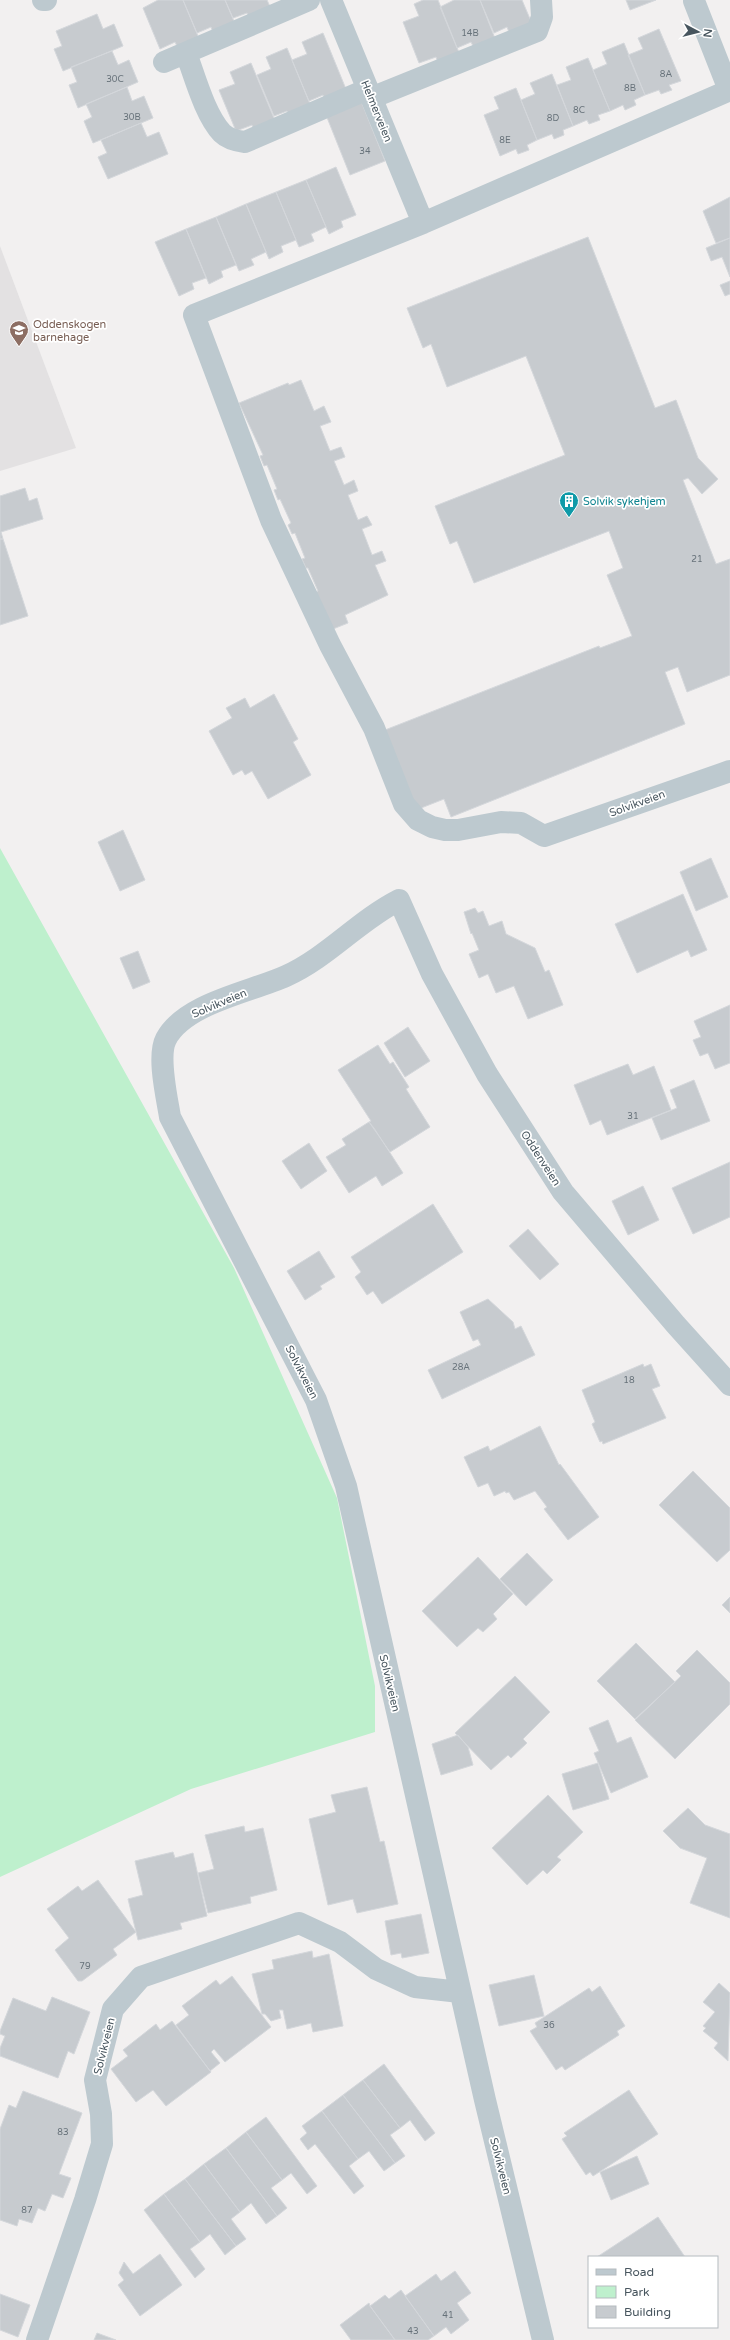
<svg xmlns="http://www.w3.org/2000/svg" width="730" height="2340" font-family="'Varela Round',sans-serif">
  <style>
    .education { fill: #e3e1e2 }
    .green { fill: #bef0cd }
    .building { fill: #c7cbcf; stroke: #d4d7db }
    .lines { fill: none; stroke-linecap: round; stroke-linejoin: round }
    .minor { stroke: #bdc9cf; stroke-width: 22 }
    .labels { text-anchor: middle; stroke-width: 3.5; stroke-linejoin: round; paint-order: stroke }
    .number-label { font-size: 9px; fill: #67727a }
    .street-label { font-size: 11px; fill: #47555e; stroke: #fff }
    .education-label { font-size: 11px; fill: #785e54; stroke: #fff; text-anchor: start }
    .culture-label { font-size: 11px; fill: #0d838f; stroke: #fff; text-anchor: start }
  </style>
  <rect width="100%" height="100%" fill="#f2f0f0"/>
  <!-- education -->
  <path class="education" d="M 0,246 L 76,448 L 0,471 Z"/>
  <!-- green -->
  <path class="green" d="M 0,848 L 234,1268 L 337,1498 L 375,1686 L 375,1732 L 191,1789 L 0,1877 Z"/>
  <!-- building -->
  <path class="building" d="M 158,0 L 183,0 L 200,41 L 179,50 L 175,42 L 160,49 L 143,8 Z
    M 183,0 L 225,0 L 236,26 L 214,35 L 211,27 L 197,33 Z
    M 225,0 L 267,0 L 272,11 L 250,20 L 247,13 L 233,18 Z
    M 423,0 L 438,0 L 460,55 L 439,65 L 436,57 L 419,63 L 403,22 L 419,16 L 414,4 Z
    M 454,0 L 480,0 L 496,41 L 475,50 L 471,42 L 457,48 L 440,7 Z
    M 480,0 L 522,0 L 533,26 L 510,35 L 507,27 L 494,33 Z
    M 626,0 L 656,0 L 630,10 Z
    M 97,14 L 103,29 L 114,24 L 123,46 L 63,71 L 54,49 L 62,46 L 56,31 Z
    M 659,29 L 681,81 L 669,85 L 672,90 L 661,94 L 659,90 L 645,95 L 628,55 L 643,49 L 638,38 Z
    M 323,33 L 348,94 L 326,103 L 323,95 L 309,101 L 292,60 L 307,54 L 302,42 Z
    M 624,43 L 645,95 L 634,100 L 636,105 L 625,110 L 623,105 L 610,111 L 593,70 L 607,64 L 602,52 Z
    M 287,48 L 312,109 L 291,118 L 287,111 L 274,116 L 257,75 L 271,69 L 266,57 Z
    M 112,51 L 118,65 L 129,60 L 138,82 L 78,108 L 69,85 L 77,82 L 71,67 Z
    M 588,58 L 610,111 L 598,115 L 600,120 L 589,124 L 587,120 L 573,126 L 557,85 L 571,80 L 566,67 Z
    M 251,63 L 276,123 L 255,133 L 252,125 L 236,131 L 219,90 L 235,84 L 230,72 Z
    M 552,74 L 573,126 L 563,130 L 564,135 L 554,139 L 552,134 L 537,140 L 521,100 L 535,94 L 530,83 Z
    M 127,87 L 132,101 L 144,96 L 153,118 L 93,143 L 84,121 L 92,117 L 86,104 Z
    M 516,88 L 537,140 L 527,145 L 529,150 L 518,154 L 516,149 L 500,156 L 484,115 L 499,109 L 494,97 Z
    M 361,101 L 385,161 L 350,175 L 326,115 Z
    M 141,123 L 147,137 L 159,132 L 168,154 L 108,179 L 98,157 L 107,153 L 101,140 Z
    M 336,167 L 356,215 L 341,221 L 343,227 L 329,234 L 306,180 Z
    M 306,180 L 326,227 L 311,234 L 314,241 L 299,247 L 276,192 Z
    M 276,192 L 296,240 L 281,246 L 283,252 L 269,259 L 246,204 Z
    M 730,197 L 730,238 L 716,243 L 703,211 Z
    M 246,204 L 266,252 L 251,259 L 254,265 L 239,271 L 216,217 Z
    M 216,217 L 236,265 L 221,271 L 223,277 L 209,284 L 186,229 Z
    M 186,229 L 206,278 L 192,283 L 194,289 L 179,296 L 155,242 Z
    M 588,237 L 655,408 L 676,400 L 698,458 L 718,479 L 702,494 L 688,478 L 683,480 L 716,564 L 730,559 L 730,675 L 687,692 L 678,667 L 665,672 L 685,724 L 451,817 L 444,799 L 416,810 L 385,730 L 599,646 L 600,648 L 632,636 L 607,575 L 623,568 L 609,531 L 474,583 L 457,541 L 450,544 L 435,506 L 565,455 L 526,356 L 447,387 L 431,344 L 423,348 L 407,308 Z
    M 730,238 L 730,277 L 722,257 L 711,261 L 706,248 Z
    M 730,281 L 730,294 L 725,296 L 720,285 Z
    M 301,380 L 314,411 L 324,406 L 331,422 L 320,426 L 330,451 L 341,447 L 345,457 L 334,461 L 344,485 L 354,480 L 358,491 L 348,495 L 358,520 L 367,516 L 372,525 L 362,529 L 372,555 L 382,551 L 386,561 L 375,565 L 388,595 L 345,615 L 348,623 L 333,629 L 315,593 L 318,591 L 308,568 L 306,568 L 302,559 L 305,558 L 295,533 L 292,534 L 288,525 L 291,523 L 280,499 L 278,500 L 274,490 L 277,489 L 267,465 L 264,466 L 260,456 L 263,455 L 239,403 L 288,383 L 289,385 Z
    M 25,488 L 29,501 L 37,498 L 43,519 L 1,532 L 3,539 L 0,539 L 0,496 Z
    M 0,539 L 3,539 L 28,616 L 0,625 Z
    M 274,694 L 298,739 L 293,742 L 311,775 L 268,799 L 252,771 L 245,775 L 242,770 L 233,775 L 209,731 L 232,718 L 226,708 L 245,698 L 250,708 Z
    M 123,830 L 145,880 L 120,891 L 98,842 Z
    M 711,858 L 728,897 L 696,911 L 680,872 Z
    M 683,894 L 707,950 L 691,957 L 688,950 L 637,973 L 615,924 Z
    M 475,908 L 478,913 L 483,911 L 489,926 L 502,921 L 506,934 L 535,948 L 545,972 L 549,970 L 563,1005 L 528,1019 L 514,986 L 496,993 L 488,974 L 479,978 L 469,954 L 479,950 L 472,933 L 471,934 L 464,912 Z
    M 138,951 L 150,982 L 133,989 L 120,958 Z
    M 730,1005 L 730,1063 L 715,1069 L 708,1053 L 700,1056 L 693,1040 L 701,1037 L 694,1021 Z
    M 408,1027 L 430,1061 L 405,1077 L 384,1043 Z
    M 378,1045 L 390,1064 L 393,1062 L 409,1087 L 406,1089 L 430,1127 L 390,1152 L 369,1122 L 371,1121 L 338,1070 Z
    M 628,1064 L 633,1075 L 654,1066 L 671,1110 L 607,1135 L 601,1120 L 590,1125 L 574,1085 Z
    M 694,1080 L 710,1121 L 661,1140 L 652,1118 L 677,1108 L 670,1090 Z
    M 369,1122 L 374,1128 L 403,1173 L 382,1186 L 376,1176 L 349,1193 L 326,1157 L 346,1145 L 342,1139 Z
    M 309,1143 L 327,1171 L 301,1189 L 282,1161 Z
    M 730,1162 L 730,1217 L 693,1234 L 672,1188 Z
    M 643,1186 L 659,1220 L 628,1235 L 612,1201 Z
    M 433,1204 L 463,1252 L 382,1304 L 373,1291 L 367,1295 L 355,1277 L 361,1272 L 351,1257 Z
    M 528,1229 L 559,1264 L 540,1280 L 509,1246 Z
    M 319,1251 L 335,1277 L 320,1286 L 322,1289 L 305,1300 L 287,1271 Z
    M 488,1299 L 513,1322 L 515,1329 L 521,1326 L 535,1355 L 442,1399 L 428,1370 L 481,1345 L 478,1339 L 473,1341 L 460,1312 Z
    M 643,1364 L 644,1367 L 651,1364 L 660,1386 L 652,1389 L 666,1418 L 603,1444 L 602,1441 L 600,1442 L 592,1424 L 595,1422 L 582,1390 Z
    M 540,1426 L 559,1465 L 560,1464 L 599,1517 L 568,1540 L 544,1509 L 547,1507 L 535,1491 L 514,1500 L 509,1492 L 506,1493 L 505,1491 L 494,1496 L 488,1483 L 478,1487 L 464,1457 L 488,1446 L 490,1451 Z
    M 693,1471 L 730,1508 L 730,1550 L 717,1562 L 659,1505 Z
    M 527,1553 L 553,1580 L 526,1606 L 500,1579 Z
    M 478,1557 L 513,1594 L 493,1614 L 497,1619 L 483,1632 L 478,1628 L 457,1647 L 422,1611 Z
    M 730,1597 L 730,1613 L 722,1605 Z
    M 636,1643 L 675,1682 L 635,1719 L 597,1681 Z
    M 697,1650 L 730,1683 L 730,1704 L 675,1759 L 635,1720 L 681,1676 L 676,1671 Z
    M 515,1676 L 550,1712 L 523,1739 L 527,1743 L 511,1758 L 508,1755 L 491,1770 L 455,1733 Z
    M 608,1720 L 617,1743 L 631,1737 L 648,1777 L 611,1793 L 594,1753 L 599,1751 L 589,1728 Z
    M 458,1735 L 468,1747 L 473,1765 L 441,1775 L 432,1744 Z
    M 598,1763 L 609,1799 L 573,1810 L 562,1774 Z
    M 367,1787 L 380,1842 L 384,1841 L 398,1904 L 357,1913 L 353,1899 L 328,1905 L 309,1819 L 336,1812 L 331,1795 Z
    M 548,1795 L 583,1832 L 557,1857 L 561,1860 L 547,1874 L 543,1870 L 527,1885 L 492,1848 Z
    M 688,1808 L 705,1825 L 730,1834 L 730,1918 L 690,1903 L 707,1858 L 680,1848 L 663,1831 Z
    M 244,1826 L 245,1832 L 263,1828 L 277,1890 L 250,1897 L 251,1903 L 208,1913 L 198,1873 L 214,1869 L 205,1835 Z
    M 173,1852 L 175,1858 L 193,1853 L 207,1916 L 180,1923 L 182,1929 L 138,1940 L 128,1899 L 143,1895 L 135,1861 Z
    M 98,1880 L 136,1932 L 113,1949 L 117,1955 L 82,1981 L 78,1981 L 55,1950 L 69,1938 L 47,1909 L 78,1886 L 82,1891 Z
    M 421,1914 L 429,1953 L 402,1958 L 401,1953 L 391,1955 L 385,1921 Z
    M 312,1951 L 313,1958 L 329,1954 L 343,2026 L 313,2032 L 311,2023 L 287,2029 L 283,2010 L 279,2010 L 281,2018 L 271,2021 L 265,2014 L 262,2014 L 252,1974 L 274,1969 L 272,1960 Z
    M 534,1975 L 544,2016 L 499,2026 L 489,1985 Z
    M 232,1976 L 271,2027 L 225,2062 L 214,2049 L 211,2052 L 220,2063 L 210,2071 L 176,2025 L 189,2015 L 182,2006 L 216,1980 L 220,1985 Z
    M 719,1983 L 730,1993 L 728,2061 L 714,2048 L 718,2043 L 703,2031 L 706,2028 L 703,2026 L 715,2012 L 703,2002 Z
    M 600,1986 L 625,2026 L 617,2031 L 619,2035 L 565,2070 L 562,2066 L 556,2070 L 530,2031 L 537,2027 L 535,2023 L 589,1988 L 592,1992 Z
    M 52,1997 L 90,2012 L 74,2054 L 68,2051 L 58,2078 L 0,2056 L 0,2048 L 5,2036 L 0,2034 L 0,2031 L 13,1998 L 46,2011 Z
    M 172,2021 L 211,2072 L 166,2106 L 153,2090 L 136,2102 L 111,2069 L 128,2056 L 123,2050 L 156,2024 L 160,2030 Z
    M 384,2064 L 435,2133 L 425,2141 L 410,2120 L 400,2128 L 363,2080 Z
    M 363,2080 L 400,2128 L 390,2135 L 405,2156 L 395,2163 L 343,2095 Z
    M 629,2090 L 658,2134 L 593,2176 L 590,2172 L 586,2175 L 562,2139 L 567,2136 L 564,2133 Z
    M 23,2091 L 82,2113 L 59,2174 L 71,2178 L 63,2198 L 52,2194 L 45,2211 L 38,2208 L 32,2223 L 19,2219 L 17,2226 L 0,2220 L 0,2129 L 9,2105 L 16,2108 Z
    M 343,2095 L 395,2163 L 384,2171 L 369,2151 L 358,2159 L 322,2111 Z
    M 322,2111 L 358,2159 L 349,2166 L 364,2186 L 354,2194 L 315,2144 L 308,2150 L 300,2139 L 307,2133 L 302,2126 Z
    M 266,2117 L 317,2186 L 307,2194 L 291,2173 L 282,2180 L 246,2132 Z
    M 246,2132 L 282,2180 L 271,2188 L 287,2208 L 277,2216 L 226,2148 Z
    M 226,2148 L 277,2216 L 266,2224 L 251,2203 L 240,2212 L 204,2164 Z
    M 637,2156 L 649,2184 L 611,2200 L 600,2172 Z
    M 204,2164 L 240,2212 L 231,2219 L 246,2239 L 236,2246 L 185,2179 Z
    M 185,2179 L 236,2246 L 225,2255 L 210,2234 L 200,2242 L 164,2194 Z
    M 164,2194 L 200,2242 L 190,2249 L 205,2269 L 195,2278 L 144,2210 Z
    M 658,2217 L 685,2257 L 597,2257 Z
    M 160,2254 L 182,2285 L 140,2316 L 118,2285 L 124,2280 L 119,2273 L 124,2262 L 133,2274 Z
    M 455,2271 L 471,2293 L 457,2303 L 469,2320 L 451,2334 L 446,2327 L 434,2336 L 405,2296 L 436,2274 L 441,2281 Z
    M 401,2290 L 434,2336 L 428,2340 L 395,2340 L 370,2306 L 385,2295 L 389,2299 Z
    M 0,2294 L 30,2305 L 18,2337 L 0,2330 Z
    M 369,2303 L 370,2306 L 395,2340 L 351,2340 L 340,2325 Z
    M 97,2333 L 116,2340 L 94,2340 Z"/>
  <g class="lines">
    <!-- minor -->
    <path class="minor" d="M 43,0 L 46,0
      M 331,0 L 423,223
      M 694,1 L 729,90
      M 186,53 C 195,77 205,115 222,133 C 228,139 237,141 245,142 L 368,89
      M 164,62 L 309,0
      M 730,90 L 423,223 L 194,315 L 271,520 L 330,645 L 374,728 L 404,804 L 418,820 L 432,827 L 445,830 L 458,830 L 501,822 L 521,823 L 544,836 L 730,771
      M 371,98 L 537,31 L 542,17 L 541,0
      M 37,2340 L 85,2200 L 102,2144 L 101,2114 L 95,2080 L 113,2009 L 141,1977 L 299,1923 L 340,1942 L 376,1969 L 415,1987 L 460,1992
      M 543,2340 L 485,2100 L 346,1486 L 316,1400 L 170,1117 C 167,1098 157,1056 166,1039 C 185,1003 251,992 286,976 C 328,957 358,921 399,900 L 432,974 L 487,1074 L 563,1192 L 676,1325 L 730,1385"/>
  </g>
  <!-- icons -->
  <defs>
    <symbol id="school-pin" viewBox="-11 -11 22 30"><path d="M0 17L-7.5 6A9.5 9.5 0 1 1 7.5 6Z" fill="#8d6e63" stroke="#fff"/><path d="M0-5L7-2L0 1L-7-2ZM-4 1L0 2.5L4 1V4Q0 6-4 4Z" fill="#fff"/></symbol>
    <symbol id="building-pin" viewBox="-11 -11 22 30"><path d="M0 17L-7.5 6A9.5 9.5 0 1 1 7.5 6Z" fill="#0f9aa8" stroke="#fff"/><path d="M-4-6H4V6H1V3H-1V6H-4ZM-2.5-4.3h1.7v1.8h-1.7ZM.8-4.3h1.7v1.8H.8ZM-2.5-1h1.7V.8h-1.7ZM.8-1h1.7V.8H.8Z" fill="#fff"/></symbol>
  </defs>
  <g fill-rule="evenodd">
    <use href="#school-pin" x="8" y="319" width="22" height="30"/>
    <use href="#building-pin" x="558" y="490" width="22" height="30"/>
  </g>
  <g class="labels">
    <!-- number labels -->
    <g class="number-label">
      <text x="470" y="36">14B</text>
      <text x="666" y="77">8A</text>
      <text x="115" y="82">30C</text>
      <text x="630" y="91">8B</text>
      <text x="579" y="113">8C</text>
      <text x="132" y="120">30B</text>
      <text x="553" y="121">8D</text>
      <text x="505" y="143">8E</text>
      <text x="365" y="154">34</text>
      <text x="697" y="562">21</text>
      <text x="633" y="1119">31</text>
      <text x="461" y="1370">28A</text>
      <text x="629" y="1383">18</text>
      <text x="85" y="1969">79</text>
      <text x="549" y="2028">36</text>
      <text x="63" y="2135">83</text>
      <text x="27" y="2213">87</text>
      <text x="448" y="2318">41</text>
      <text x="413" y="2334">43</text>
    </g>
    <!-- street labels -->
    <g class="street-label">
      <text transform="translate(377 111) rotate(68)" y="4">Helmerveien</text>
      <text transform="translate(637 803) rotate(-20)" y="4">Solvikveien</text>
      <text transform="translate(219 1003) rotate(-23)" y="4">Solvikveien</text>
      <text transform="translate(541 1158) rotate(57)" y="4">Oddenveien</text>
      <text transform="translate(302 1372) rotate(63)" y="4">Solvikveien</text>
      <text transform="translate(390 1683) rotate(77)" y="4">Solvikveien</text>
      <text transform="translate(104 2046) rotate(-76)" y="4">Solvikveien</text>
      <text transform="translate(501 2166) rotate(76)" y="4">Solvikveien</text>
    </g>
    <!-- education labels -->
    <g class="education-label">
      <text x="33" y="328">Oddenskogen<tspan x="33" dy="13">barnehage</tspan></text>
    </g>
    <!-- culture labels -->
    <g class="culture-label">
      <text x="583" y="505">Solvik sykehjem</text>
    </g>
  </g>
  <!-- legend -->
  <rect x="588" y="2256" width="130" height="72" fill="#ffffff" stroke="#b5bbbf"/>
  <rect x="596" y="2269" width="20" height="6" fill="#bdc9cf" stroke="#b5bbbf"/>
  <text x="624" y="2276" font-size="12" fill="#47555e">Road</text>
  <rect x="596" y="2286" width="20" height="12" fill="#bef0cd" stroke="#b5bbbf"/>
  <text x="624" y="2296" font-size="12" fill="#47555e">Park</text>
  <rect x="596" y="2306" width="20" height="12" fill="#c7cbcf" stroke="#b5bbbf"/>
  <text x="624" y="2316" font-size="12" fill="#47555e">Building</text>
  <!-- north arrow -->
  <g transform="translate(698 32) rotate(97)" stroke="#ffffff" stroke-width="3" paint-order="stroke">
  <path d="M0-3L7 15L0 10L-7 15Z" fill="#47555e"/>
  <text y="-6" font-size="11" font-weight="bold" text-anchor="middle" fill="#47555e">N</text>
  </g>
</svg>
